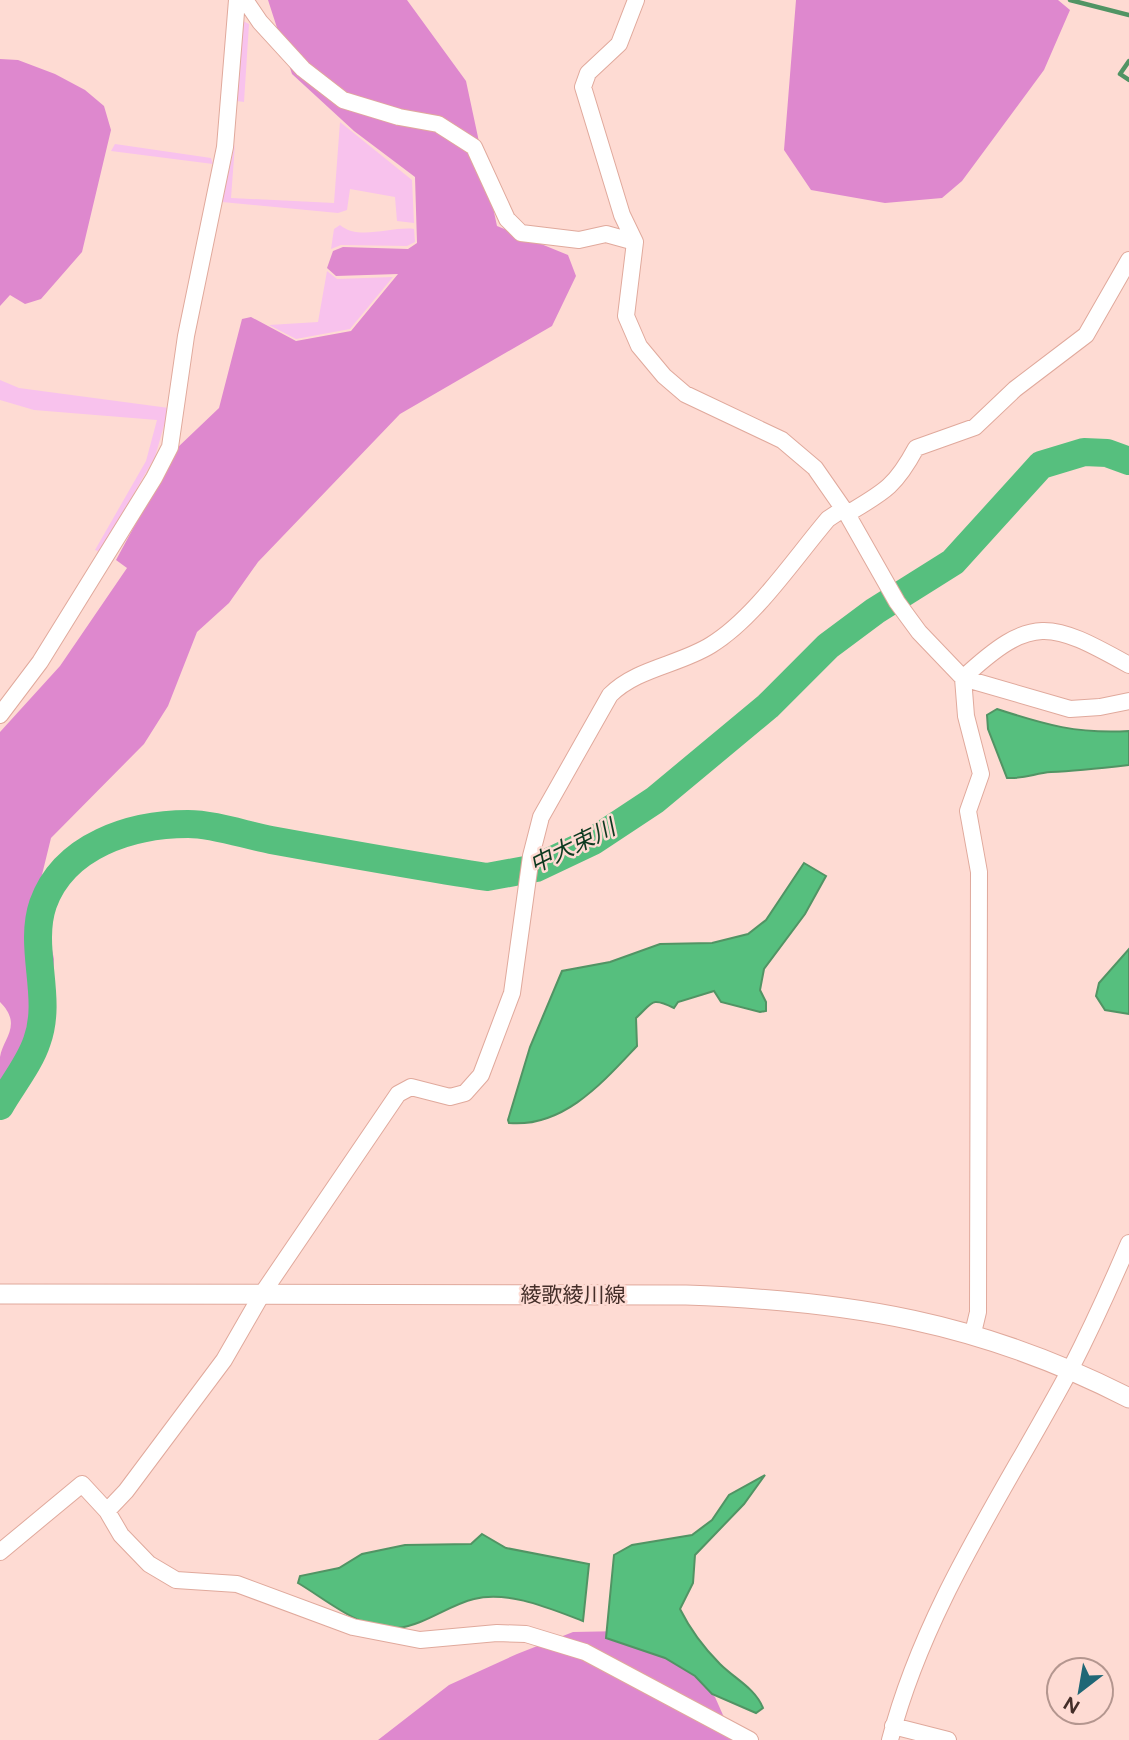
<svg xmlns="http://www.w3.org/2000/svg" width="1129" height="1740" font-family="Figtree,'Noto Sans JP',sans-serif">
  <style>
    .green { fill: #f8c2ed }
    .forest { fill: #de88ce }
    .water { fill: #56bf7e; stroke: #519464; stroke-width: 2 }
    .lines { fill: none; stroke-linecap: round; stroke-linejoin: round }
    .stream { stroke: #519464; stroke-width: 4.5 }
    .river { stroke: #56bf7e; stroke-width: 28 }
    .minor-casing { stroke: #e0a99c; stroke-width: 18 }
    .major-casing { stroke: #e0a99c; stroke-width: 21 }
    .minor { stroke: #fff; stroke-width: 16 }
    .major { stroke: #fff; stroke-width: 19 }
    .labels { text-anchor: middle; stroke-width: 5; stroke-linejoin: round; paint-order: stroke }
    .street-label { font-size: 21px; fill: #442e29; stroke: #fedbd3 }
    .water-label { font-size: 23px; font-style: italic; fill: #0d3a20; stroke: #fedbd3 }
  </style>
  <rect width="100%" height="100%" fill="#fedbd3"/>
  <!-- green -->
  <path class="green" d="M 243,21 L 249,24 L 244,102 L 237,101 Z
    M 340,122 L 412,180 L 414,223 L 397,221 L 395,197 L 350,189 L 347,210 L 338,213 L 222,202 L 235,144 L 231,198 L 334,203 Z
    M 115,144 L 211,158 L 213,164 L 111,151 Z
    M 340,225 C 358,241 393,226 414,229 L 415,242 L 407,246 L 341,245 L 331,249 L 334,229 Z
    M 327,271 L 337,279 L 393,277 L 350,329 L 296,339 L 269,325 L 318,322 Z
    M 0,380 L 19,388 L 169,408 L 155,457 L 100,552 L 95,550 L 146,461 L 157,420 L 34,410 L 0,400 Z"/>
  <!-- forest -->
  <path class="forest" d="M 268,0 L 407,0 L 466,81 L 497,226 L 568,255 L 576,276 L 552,326 L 400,414 L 258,562 L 229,603 L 197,632 L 168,706 L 144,744 L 51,838 L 39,887 L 54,959 L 51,1018 L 0,1096 C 0,1084 0,1069 0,1057 C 3,1038 23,1025 0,1002 L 0,732 L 60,666 L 127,568 L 116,560 L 176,449 L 219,408 L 242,319 L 251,317 L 296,341 L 351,331 L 398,274 L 336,276 L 327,268 L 333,251 L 343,247 L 408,249 L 417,243 L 415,177 L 354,131 L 292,74 Z
    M 796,0 L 1058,0 L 1070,10 L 1044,70 L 962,181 L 942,198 L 885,203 L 811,190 L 784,150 Z
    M 0,59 L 18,60 L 55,74 L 85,90 L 104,106 L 111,130 L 82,252 L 41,299 L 25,304 L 10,295 L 0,306 Z
    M 624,1631 L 671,1651 L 715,1697 L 734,1740 L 378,1740 L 449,1685 L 517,1654 L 573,1632 Z"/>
  <!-- water -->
  <path class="water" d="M 997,709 C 1046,725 1077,734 1129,731 L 1129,765 C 1103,768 1077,771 1051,772 C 1035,773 1026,779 1007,778 L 988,729 L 987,715 Z
    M 804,863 L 826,876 L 805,914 L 764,969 L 760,990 L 766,1002 L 766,1011 L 760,1012 L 721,1002 L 714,991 L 678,1002 L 674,1008 C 650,996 653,1003 636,1018 L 637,1046 C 604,1081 564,1128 509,1123 L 508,1120 L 530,1047 L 562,971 L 610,962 L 660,944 L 712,943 L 748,934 L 766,920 Z
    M 1129,949 L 1129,1014 L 1105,1010 L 1096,996 L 1099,983 Z
    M 765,1475 L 744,1504 L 695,1555 L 693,1583 L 680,1609 C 691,1631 703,1647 720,1664 C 735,1679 755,1688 763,1708 L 756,1713 L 712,1694 L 695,1676 L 665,1658 L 606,1638 L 614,1555 L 632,1545 L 692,1535 L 712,1520 L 729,1495 Z
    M 482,1534 L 506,1548 L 589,1564 L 583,1621 C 551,1609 508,1590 474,1599 C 449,1605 424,1625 398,1628 C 363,1632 327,1600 298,1583 L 300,1576 L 339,1568 L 362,1554 L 405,1545 L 471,1544 Z"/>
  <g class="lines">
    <!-- stream -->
    <path class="stream" d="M 1070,0 L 1129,15
      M 1129,61 L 1120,74 L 1129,80"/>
    <!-- river -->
    <path class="river" d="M 0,1106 C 12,1085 30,1063 37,1041 C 53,997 28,948 43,904 C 64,845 132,824 188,824 C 214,824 245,835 271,840 C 343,853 415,866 487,877 L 536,868 L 593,841 L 655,800 L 768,706 L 828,646 L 875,611 L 953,562 L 1041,465 L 1084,452 L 1107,453 L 1129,461"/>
    <defs>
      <path id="minor" d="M 245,0 L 260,22 L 303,69 L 343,100 L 399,117 L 438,124 L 474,147 L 507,219 L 521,233 L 579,240 L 606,234 L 635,242 L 626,316 L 639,346 L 664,376 L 685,394 L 782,440 L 815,468 L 847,514 L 897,602 L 919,632 L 963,678 L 1070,709 L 1100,707 L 1129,701
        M 635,242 L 622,215 L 583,87 L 588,73 L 619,44 L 636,0
        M 847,514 C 884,492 895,487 916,448 L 975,427 L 1015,389 L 1086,335 L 1129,260
        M 963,678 L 966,716 L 981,774 L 968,811 L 979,872 L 978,1312 L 973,1333
        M 963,678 C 1032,614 1050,621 1129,665
        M 0,715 L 40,662 L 154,478 L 170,447 L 186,336 L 225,147 L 237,0
        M 107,1511 L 126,1491 L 224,1360 L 262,1294 L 398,1094 L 411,1087 L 450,1097 L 465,1093 L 481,1075 L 512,993 L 531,856 L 541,817 L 610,695 C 637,668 679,665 711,645 C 755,618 794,559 828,519 L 843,509
        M 0,1552 L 82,1484 L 107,1511 L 121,1535 L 149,1564 L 176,1580 L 237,1584 L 353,1627 L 420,1640 L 497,1633 L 526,1634 L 585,1652 L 750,1740
        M 893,1726 L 948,1740
        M 890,1740 C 925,1605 1006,1490 1071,1368 C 1092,1327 1111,1285 1129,1243"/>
      <path id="major" d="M 0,1294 L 686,1295 C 850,1301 981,1322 1129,1398"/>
    </defs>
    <!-- minor casing -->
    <use href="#minor" class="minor-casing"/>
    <!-- major casing -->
    <use href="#major" class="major-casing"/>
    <!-- minor -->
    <use href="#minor" class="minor"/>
    <!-- major -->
    <use href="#major" class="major"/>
  </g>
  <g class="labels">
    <!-- street labels -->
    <g class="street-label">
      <text x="573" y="1302">綾歌綾川線</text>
    </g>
    <!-- water labels -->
    <g class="water-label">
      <text transform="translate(572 846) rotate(-26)" y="8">中大束川</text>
    </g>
  </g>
  <!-- north arrow -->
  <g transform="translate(1080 1691) rotate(211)"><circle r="33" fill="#fedbd3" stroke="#b4968f" stroke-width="2"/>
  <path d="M0-5L12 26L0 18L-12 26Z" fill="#206776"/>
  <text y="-10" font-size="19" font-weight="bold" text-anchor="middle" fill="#442e29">N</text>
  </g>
</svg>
